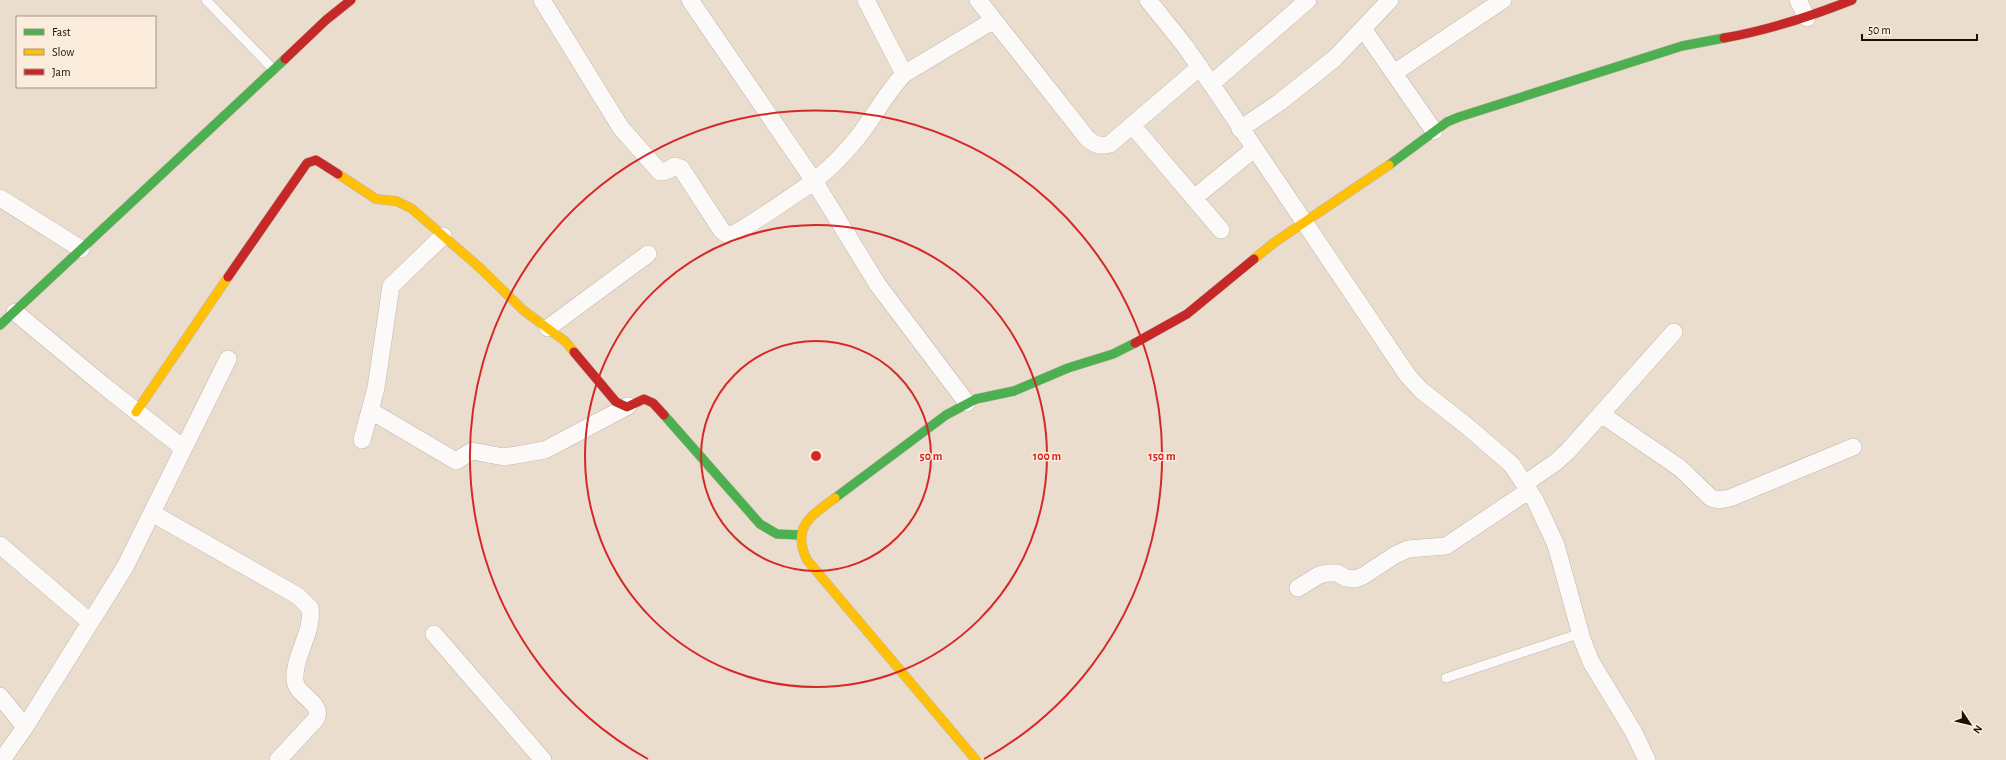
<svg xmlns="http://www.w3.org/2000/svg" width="2006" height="760" font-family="'Alegreya Sans',sans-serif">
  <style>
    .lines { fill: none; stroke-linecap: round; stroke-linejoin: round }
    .lane-casing { stroke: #c0b4a9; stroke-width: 10 }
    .street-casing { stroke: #c0b4a9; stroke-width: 18 }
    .fast-casing { stroke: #c0b4a9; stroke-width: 10 }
    .slow-casing { stroke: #c0b4a9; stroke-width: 10 }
    .jam-casing { stroke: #c0b4a9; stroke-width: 10 }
    .lane { stroke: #fcfaf8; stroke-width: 9 }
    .street { stroke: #fcfaf8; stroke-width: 17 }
    .fast { stroke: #4caf50; stroke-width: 9 }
    .slow { stroke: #ffc107; stroke-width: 9 }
    .jam { stroke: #c62828; stroke-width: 9 }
    .ring { fill: none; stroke: #d62828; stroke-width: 2 }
    .centre { fill: #d62828; stroke: #fcecdc; stroke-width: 2 }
    .ring-label { font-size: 12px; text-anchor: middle; font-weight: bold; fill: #d62828; stroke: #fcecdc; stroke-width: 3; stroke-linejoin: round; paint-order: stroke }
  </style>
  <rect width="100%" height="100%" fill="#ebddce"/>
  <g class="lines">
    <defs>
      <path id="lane" d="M 206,0 L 273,69
        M 1446,678 L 1581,633"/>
      <path id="street" d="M 542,0 L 621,128 L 660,172 L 666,171 L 675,166 L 681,168 L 722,231 C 725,233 727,235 730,235 C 737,235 804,188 814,181 C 828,170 842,156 853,143 C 872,121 884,95 904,74 L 994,20
        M 690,0 L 814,181 L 878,285 L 967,403
        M 866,0 L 904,74
        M 978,0 L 1087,138 C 1094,145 1101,147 1110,144 L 1200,67
        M 1148,0 L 1185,46 L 1214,88 L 1408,376 L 1422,391 L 1468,427 L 1512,465 L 1535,500 L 1556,545 L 1582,639 L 1591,662 L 1633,731 L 1647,760
        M 1798,0 L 1807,18
        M 1364,30 L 1434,131
        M 1394,73 L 1503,0
        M 1211,84 L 1308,0
        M 1132,125 L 1221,230
        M 1240,129 L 1280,102 L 1335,58 L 1390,0
        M 0,198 L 81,249
        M 1194,198 L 1254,149
        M 15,312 L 103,385 L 183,448
        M 548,328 L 648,254
        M 371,411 L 456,461 L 472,451 L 504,457 L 545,450 L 628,406
        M 1601,414 L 1680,468 L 1711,498 L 1719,500 L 1730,498 L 1853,447
        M 362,440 L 376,388 L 391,286 L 443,236
        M 1524,484 L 1556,462 L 1568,451 L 1674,332
        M 152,513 L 298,596 L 310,608 C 314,632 293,656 295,681 C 297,696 324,703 316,719 L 278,760
        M 0,545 L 90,622
        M 1298,588 L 1319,575 L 1327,573 L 1337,573 L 1346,578 L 1355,579 L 1363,576 L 1395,555 L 1408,549 L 1446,546 L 1528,491
        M 434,634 L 543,760
        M 0,696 L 25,727
        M 2,760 L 25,727 L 125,567 L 228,359"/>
      <path id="fast" d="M 1389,165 L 1447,122 L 1459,117 L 1682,46 L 1724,38
        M 0,325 L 285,59
        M 664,415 L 760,524 L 777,534 L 800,535
        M 835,498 L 946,415 L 976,399 L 1014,391 L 1068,368 L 1113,354 L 1135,343"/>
      <path id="slow" d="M 338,174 L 376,199 L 396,201 L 411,208 L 479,267 L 523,310 L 566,342 L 574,352
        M 1254,259 L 1275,242 L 1389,165
        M 136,412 L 228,277
        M 835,498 C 811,516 791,527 807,560 L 976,760"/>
      <path id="jam" d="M 1724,38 C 1770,30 1809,17 1852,0
        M 285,59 L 326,20 L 351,0
        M 228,277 L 307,163 L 316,160 L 338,174
        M 1135,343 L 1187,314 L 1254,259
        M 574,352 L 616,402 L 627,407 L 644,399 L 653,403 L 664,415"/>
    </defs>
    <!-- lane casing -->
    <use href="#lane" class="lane-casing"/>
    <!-- street casing -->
    <use href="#street" class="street-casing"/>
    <!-- fast casing -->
    <use href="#fast" class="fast-casing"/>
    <!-- slow casing -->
    <use href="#slow" class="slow-casing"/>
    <!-- jam casing -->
    <use href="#jam" class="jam-casing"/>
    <!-- lane -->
    <use href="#lane" class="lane"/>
    <!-- street -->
    <use href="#street" class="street"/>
    <!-- fast -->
    <use href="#fast" class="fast"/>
    <!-- slow -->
    <use href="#slow" class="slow"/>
    <!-- jam -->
    <use href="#jam" class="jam"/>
  </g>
  <!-- distance rings -->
  <g class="ring">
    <circle cx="816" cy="456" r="115"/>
    <circle cx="816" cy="456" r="231"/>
    <path d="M648 759A346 346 0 1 1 984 759"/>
  </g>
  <circle cx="816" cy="456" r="6" class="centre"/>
  <g class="ring-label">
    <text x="931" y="460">50 m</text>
    <text x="1047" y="460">100 m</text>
    <text x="1162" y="460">150 m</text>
  </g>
  <!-- legend -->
  <rect x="16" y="16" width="140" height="72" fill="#fcecdc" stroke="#a19487"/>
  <rect x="24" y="29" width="20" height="6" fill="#4caf50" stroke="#a19487"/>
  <text x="52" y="36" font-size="12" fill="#191007">Fast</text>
  <rect x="24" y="49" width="20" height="6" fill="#ffc107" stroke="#a19487"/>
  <text x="52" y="56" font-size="12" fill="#191007">Slow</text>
  <rect x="24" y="69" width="20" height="6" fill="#c62828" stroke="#a19487"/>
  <text x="52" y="76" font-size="12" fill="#191007">Jam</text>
  <!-- north arrow -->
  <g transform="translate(1970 724) rotate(125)" stroke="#fcecdc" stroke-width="3" paint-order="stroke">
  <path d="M0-3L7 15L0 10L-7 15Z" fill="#191007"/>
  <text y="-6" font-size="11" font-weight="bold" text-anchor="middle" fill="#191007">N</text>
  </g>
  <!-- scale -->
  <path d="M1862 34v6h115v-6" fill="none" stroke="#191007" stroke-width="2"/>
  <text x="1868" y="34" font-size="12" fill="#191007" stroke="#fcecdc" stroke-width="3" paint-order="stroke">50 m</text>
</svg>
